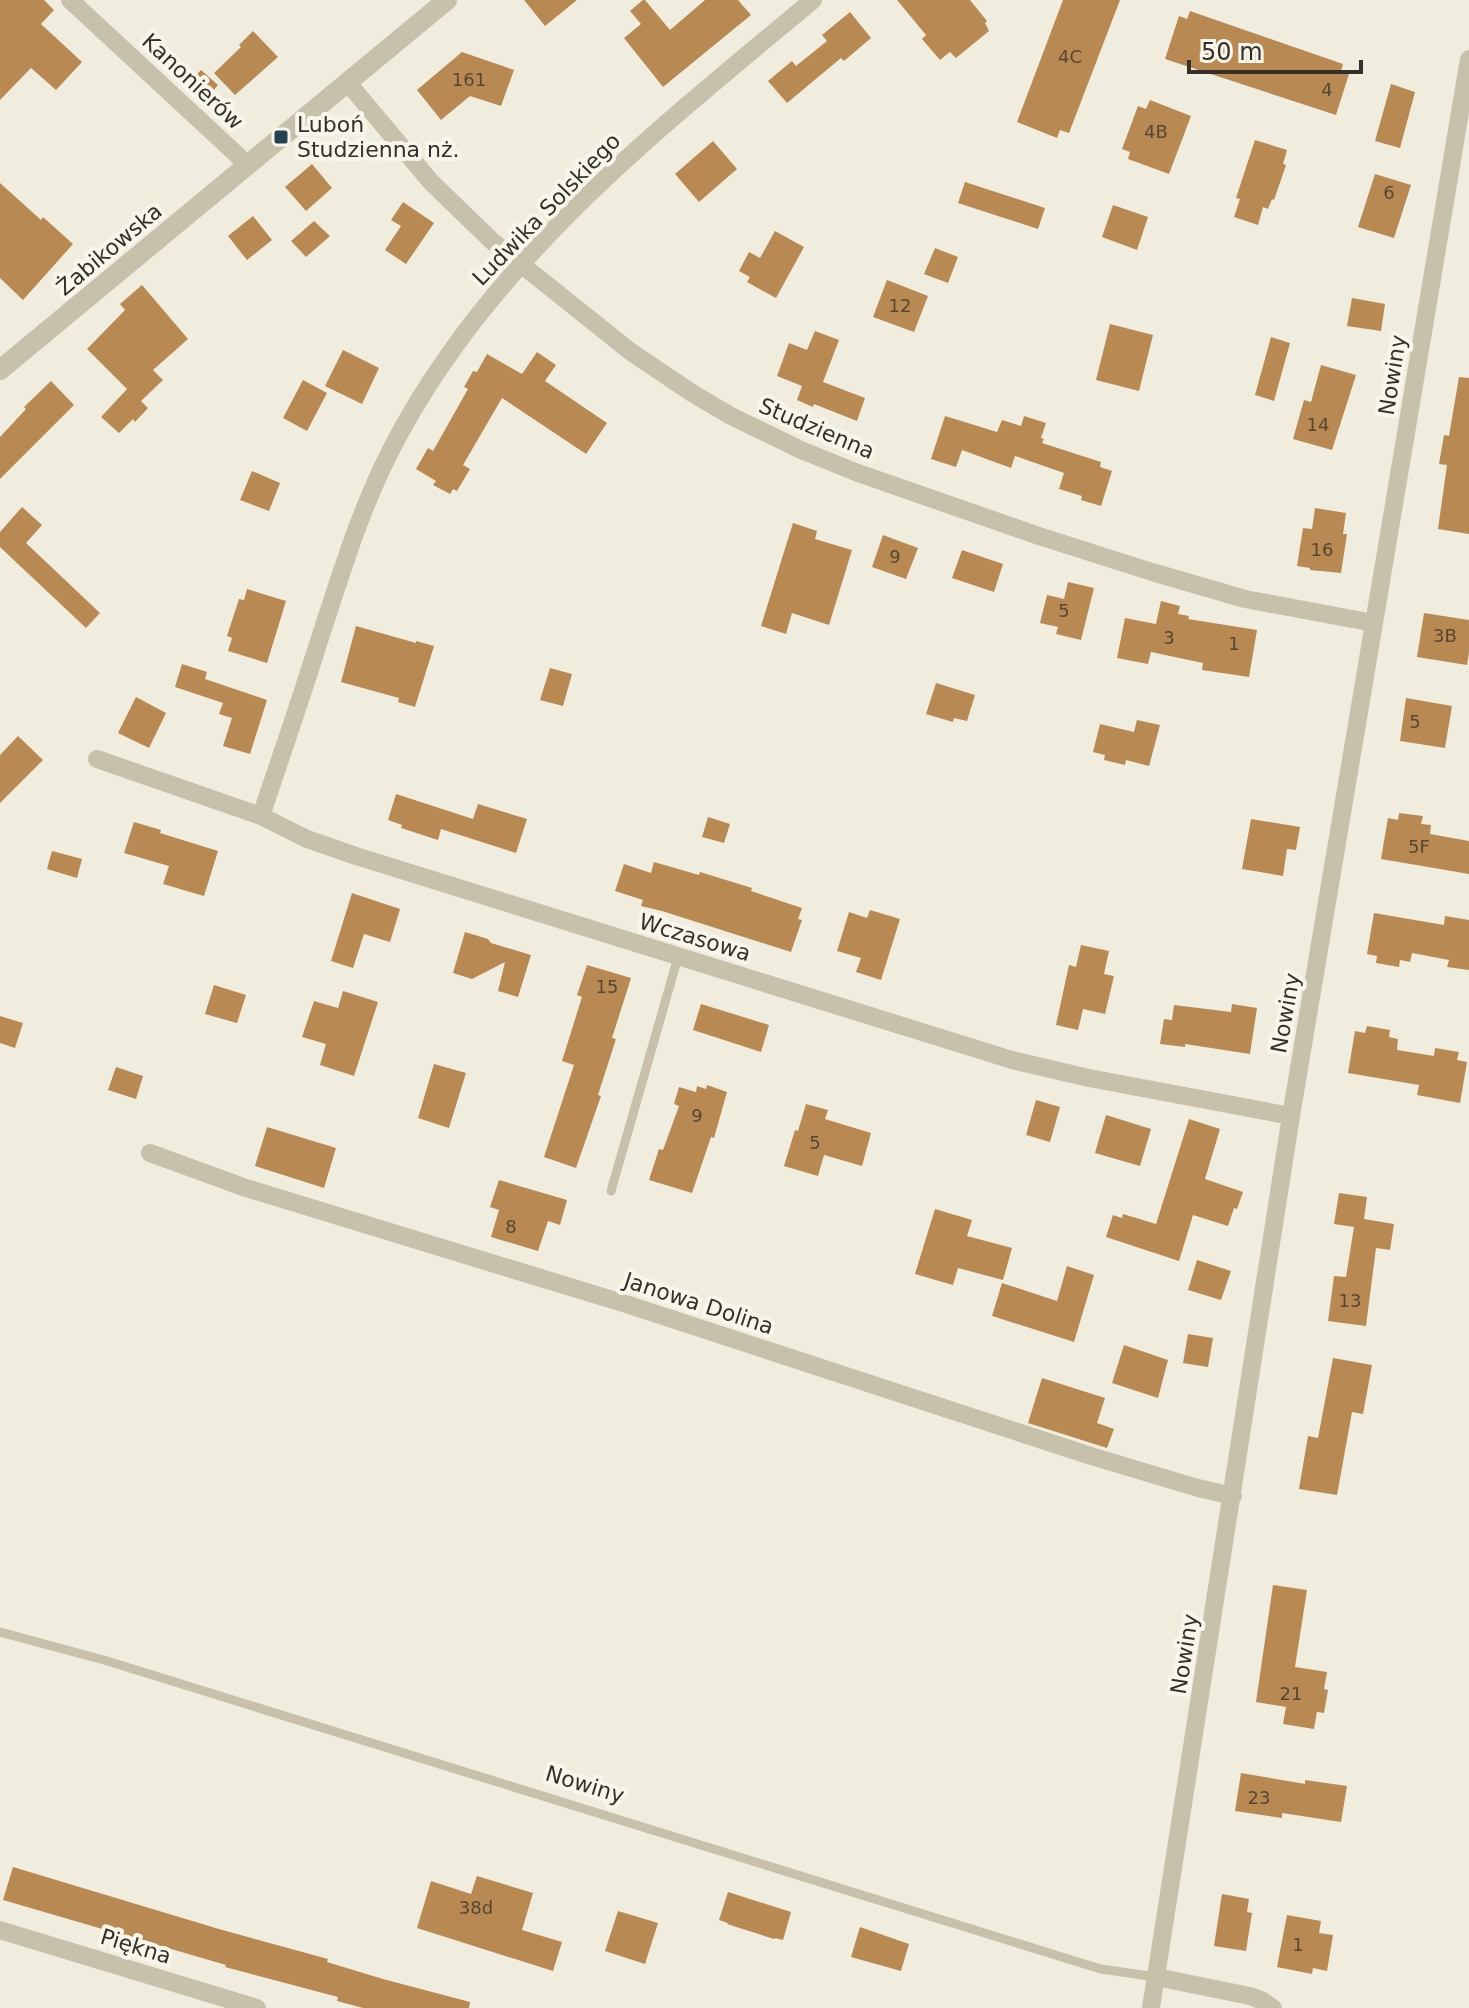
<svg xmlns="http://www.w3.org/2000/svg" width="1469" height="2008" font-family="'DejaVu Sans',sans-serif">
  <style>
    .building { fill: #b98953 }
    .lines { fill: none; stroke-linecap: round; stroke-linejoin: round }
    .service { stroke: #c7c0ab; stroke-width: 9 }
    .minor { stroke: #c7c0ab; stroke-width: 18 }
    .tertiary { stroke: #c7c0ab; stroke-width: 20 }
    .poi-dot { fill: #244152; stroke: #f8f5ea; stroke-width: 3 }
    .labels { text-anchor: middle; stroke-width: 8; stroke-linejoin: round; paint-order: stroke }
    .number-label { font-size: 18px; fill: #564734 }
    .street-label { font-size: 22px; fill: #35312a; stroke: #f8f5ea }
    .poi-label { font-size: 22px; fill: #35312a; stroke: #f8f5ea; text-anchor: start }
  </style>
  <rect width="100%" height="100%" fill="#f0edde"/>
  <!-- building -->
  <path class="building" d="M 0,0 L 44,0 L 54,10 L 41,24 L 82,62 L 56,90 L 31,68 L 0,100 Z
    M 524,0 L 577,0 L 545,26 Z
    M 643,0 L 645,0 L 670,30 L 705,0 L 738,0 L 751,15 L 663,87 L 624,38 L 641,24 L 630,11 Z
    M 897,0 L 970,0 L 987,21 L 985,23 L 989,31 L 956,58 L 950,52 L 940,60 L 922,39 L 926,35 Z
    M 1063,0 L 1120,0 L 1069,133 L 1060,130 L 1057,138 L 1017,122 Z
    M 1190,11 L 1343,64 L 1341,71 L 1349,74 L 1336,115 L 1165,59 L 1179,16 L 1187,19 Z
    M 850,12 L 871,38 L 844,61 L 841,58 L 787,103 L 768,81 L 792,61 L 796,66 L 827,41 L 822,35 Z
    M 253,31 L 278,57 L 235,95 L 214,73 L 241,47 L 239,45 Z
    M 462,52 L 514,70 L 501,106 L 470,96 L 441,120 L 417,90 Z
    M 201,70 L 218,85 L 204,101 L 186,86 Z
    M 1391,84 L 1415,92 L 1400,148 L 1375,141 Z
    M 1150,100 L 1191,116 L 1169,174 L 1128,159 L 1130,152 L 1122,149 L 1138,106 L 1146,109 Z
    M 1255,140 L 1287,150 L 1283,164 L 1286,165 L 1274,200 L 1272,199 L 1268,209 L 1263,207 L 1258,225 L 1234,217 L 1240,199 L 1236,198 Z
    M 713,141 L 737,169 L 699,202 L 675,174 Z
    M 312,164 L 332,188 L 306,211 L 285,187 Z
    M 1375,174 L 1411,185 L 1394,238 L 1358,227 Z
    M 965,182 L 1045,208 L 1038,229 L 958,203 Z
    M 0,183 L 41,220 L 43,217 L 73,244 L 23,300 L 0,278 Z
    M 403,202 L 434,223 L 406,264 L 385,250 L 401,226 L 391,220 Z
    M 1113,205 L 1148,217 L 1137,250 L 1102,237 Z
    M 253,216 L 272,240 L 247,260 L 228,236 Z
    M 314,221 L 330,236 L 306,257 L 291,241 Z
    M 775,231 L 804,247 L 776,298 L 747,282 L 750,277 L 739,271 L 749,252 L 760,258 Z
    M 935,248 L 958,257 L 948,283 L 924,274 Z
    M 887,280 L 928,296 L 914,332 L 873,317 Z
    M 142,285 L 188,339 L 153,370 L 163,380 L 141,401 L 148,408 L 135,422 L 133,419 L 119,433 L 101,417 L 127,389 L 87,349 L 125,310 L 120,304 Z
    M 1352,298 L 1385,304 L 1381,331 L 1347,326 Z
    M 1110,324 L 1153,335 L 1139,391 L 1096,380 Z
    M 815,331 L 839,340 L 823,382 L 865,398 L 857,421 L 814,404 L 813,407 L 797,400 L 802,386 L 777,376 L 789,343 L 807,350 Z
    M 1271,337 L 1290,343 L 1274,401 L 1255,395 Z
    M 343,350 L 379,368 L 362,404 L 325,386 Z
    M 537,352 L 556,365 L 545,381 L 607,423 L 586,454 L 502,398 L 463,465 L 470,469 L 457,491 L 453,489 L 450,494 L 433,485 L 436,481 L 416,469 L 428,448 L 433,451 L 468,389 L 464,387 L 473,371 L 477,372 L 487,354 L 522,374 Z
    M 1321,365 L 1356,375 L 1332,450 L 1293,439 L 1304,400 L 1311,402 Z
    M 1459,377 L 1469,378 L 1469,534 L 1438,529 L 1447,465 L 1439,464 L 1444,435 L 1449,436 Z
    M 303,380 L 327,393 L 307,431 L 283,418 Z
    M 51,381 L 74,405 L 0,479 L 0,437 L 26,409 L 24,407 Z
    M 945,416 L 997,432 L 1002,420 L 1021,426 L 1024,416 L 1046,423 L 1041,438 L 1044,439 L 1042,443 L 1101,462 L 1100,467 L 1112,471 L 1101,506 L 1081,500 L 1082,496 L 1059,489 L 1064,473 L 1015,456 L 1011,468 L 962,450 L 956,467 L 931,459 Z
    M 252,471 L 280,483 L 269,511 L 240,500 Z
    M 22,507 L 42,525 L 26,543 L 100,613 L 86,628 L 0,547 L 0,532 Z
    M 1315,508 L 1346,513 L 1343,534 L 1347,534 L 1341,573 L 1310,570 L 1310,568 L 1297,566 L 1303,528 L 1312,529 Z
    M 793,523 L 817,531 L 815,539 L 852,550 L 829,625 L 792,613 L 786,634 L 761,626 Z
    M 883,535 L 918,548 L 906,579 L 872,567 Z
    M 962,550 L 1003,564 L 994,592 L 952,578 Z
    M 1068,582 L 1094,588 L 1081,640 L 1056,634 L 1058,627 L 1040,623 L 1047,595 L 1064,599 Z
    M 247,589 L 286,601 L 267,663 L 228,651 L 232,638 L 227,636 L 239,599 L 244,600 Z
    M 1161,601 L 1180,606 L 1178,614 L 1189,616 L 1188,619 L 1257,630 L 1249,677 L 1202,670 L 1203,663 L 1151,652 L 1148,664 L 1117,658 L 1125,618 L 1156,624 Z
    M 1424,613 L 1469,620 L 1469,652 L 1467,665 L 1417,657 Z
    M 356,626 L 416,643 L 416,641 L 434,646 L 415,707 L 398,702 L 399,698 L 341,682 Z
    M 182,664 L 207,672 L 205,679 L 267,700 L 250,754 L 223,746 L 232,718 L 219,714 L 223,703 L 175,687 Z
    M 550,668 L 572,674 L 563,706 L 540,700 Z
    M 936,683 L 975,695 L 967,721 L 954,718 L 953,722 L 926,714 Z
    M 136,697 L 166,713 L 149,748 L 118,733 Z
    M 1406,698 L 1452,706 L 1445,748 L 1400,741 Z
    M 1137,720 L 1160,725 L 1149,766 L 1126,760 L 1125,765 L 1104,760 L 1105,755 L 1093,752 L 1100,724 L 1134,732 Z
    M 18,736 L 43,760 L 0,803 L 0,755 Z
    M 396,794 L 473,819 L 478,804 L 527,819 L 516,853 L 441,829 L 438,840 L 401,828 L 402,825 L 388,820 Z
    M 1399,813 L 1423,816 L 1421,824 L 1431,825 L 1430,834 L 1469,841 L 1469,874 L 1381,859 L 1388,818 L 1398,820 Z
    M 708,817 L 730,824 L 724,843 L 702,837 Z
    M 1251,819 L 1300,827 L 1296,850 L 1287,849 L 1283,876 L 1242,869 Z
    M 134,822 L 161,830 L 160,833 L 218,851 L 204,896 L 163,884 L 169,866 L 124,853 Z
    M 52,851 L 82,859 L 77,878 L 47,869 Z
    M 654,862 L 699,875 L 700,872 L 752,888 L 751,891 L 802,908 L 798,919 L 802,920 L 791,952 L 662,911 L 641,906 L 643,900 L 615,891 L 624,864 L 651,873 Z
    M 352,893 L 400,909 L 390,942 L 364,934 L 353,968 L 331,961 Z
    M 870,910 L 900,919 L 881,980 L 856,972 L 861,958 L 837,951 L 849,912 L 867,918 Z
    M 1374,913 L 1444,925 L 1445,916 L 1469,920 L 1469,970 L 1447,967 L 1449,960 L 1412,953 L 1410,962 L 1400,960 L 1399,967 L 1376,963 L 1377,956 L 1367,954 Z
    M 465,932 L 488,939 L 491,943 L 531,955 L 518,997 L 498,991 L 505,962 L 472,979 L 453,973 Z
    M 1081,945 L 1109,951 L 1104,974 L 1114,976 L 1105,1014 L 1083,1009 L 1078,1030 L 1056,1025 L 1069,965 L 1076,967 Z
    M 587,965 L 631,978 L 612,1038 L 616,1039 L 598,1095 L 601,1096 L 576,1168 L 544,1157 L 574,1065 L 562,1061 L 582,997 L 577,995 Z
    M 214,985 L 246,995 L 237,1023 L 205,1014 Z
    M 343,991 L 378,1002 L 354,1076 L 320,1065 L 326,1044 L 302,1037 L 314,1001 L 338,1008 Z
    M 701,1004 L 769,1025 L 761,1052 L 693,1030 Z
    M 1232,1004 L 1257,1008 L 1250,1054 L 1185,1044 L 1185,1047 L 1160,1044 L 1164,1019 L 1172,1020 L 1174,1005 L 1231,1012 Z
    M 0,1016 L 23,1023 L 15,1048 L 0,1043 Z
    M 1367,1026 L 1390,1030 L 1389,1037 L 1398,1039 L 1397,1050 L 1434,1056 L 1435,1048 L 1459,1052 L 1457,1060 L 1467,1062 L 1460,1103 L 1417,1095 L 1419,1085 L 1348,1073 L 1355,1031 L 1365,1033 Z
    M 434,1064 L 466,1073 L 449,1128 L 418,1118 Z
    M 116,1067 L 143,1076 L 136,1099 L 108,1090 Z
    M 707,1085 L 727,1092 L 714,1138 L 711,1137 L 692,1193 L 649,1180 L 659,1149 L 663,1150 L 679,1106 L 674,1104 L 679,1087 L 696,1092 L 697,1086 L 706,1089 Z
    M 1036,1100 L 1060,1107 L 1050,1142 L 1026,1135 Z
    M 806,1104 L 828,1110 L 825,1119 L 871,1133 L 862,1166 L 824,1155 L 818,1176 L 784,1166 L 795,1130 L 798,1131 Z
    M 1106,1115 L 1151,1129 L 1140,1166 L 1095,1153 Z
    M 1189,1119 L 1220,1129 L 1205,1179 L 1243,1192 L 1237,1209 L 1234,1208 L 1228,1226 L 1193,1215 L 1179,1261 L 1106,1237 L 1113,1215 L 1122,1218 L 1123,1214 L 1156,1224 Z
    M 267,1127 L 336,1148 L 324,1188 L 255,1166 Z
    M 499,1180 L 567,1200 L 560,1225 L 548,1221 L 538,1251 L 491,1237 L 499,1210 L 490,1207 Z
    M 1339,1193 L 1367,1197 L 1364,1219 L 1394,1224 L 1390,1250 L 1376,1248 L 1366,1326 L 1328,1321 L 1334,1276 L 1346,1277 L 1354,1227 L 1334,1224 Z
    M 935,1209 L 972,1220 L 967,1236 L 1012,1248 L 1003,1280 L 958,1268 L 953,1285 L 915,1274 Z
    M 1197,1260 L 1231,1271 L 1221,1300 L 1188,1290 Z
    M 1067,1266 L 1094,1275 L 1074,1342 L 992,1316 L 1002,1283 L 1057,1301 Z
    M 1188,1334 L 1213,1338 L 1208,1367 L 1183,1363 Z
    M 1124,1345 L 1168,1360 L 1158,1398 L 1112,1383 Z
    M 1333,1358 L 1372,1365 L 1363,1414 L 1352,1412 L 1337,1495 L 1299,1489 L 1308,1436 L 1318,1438 Z
    M 1042,1378 L 1105,1398 L 1097,1423 L 1114,1429 L 1107,1448 L 1028,1423 Z
    M 1273,1585 L 1307,1590 L 1295,1667 L 1327,1672 L 1324,1689 L 1328,1690 L 1324,1713 L 1317,1712 L 1314,1729 L 1283,1724 L 1286,1707 L 1256,1702 Z
    M 1241,1773 L 1305,1784 L 1305,1780 L 1347,1786 L 1341,1822 L 1282,1813 L 1282,1818 L 1235,1811 Z
    M 13,1867 L 219,1929 L 328,1959 L 327,1962 L 383,1979 L 470,2002 L 469,2008 L 363,2008 L 337,2001 L 338,1997 L 225,1967 L 226,1965 L 3,1900 Z
    M 477,1876 L 533,1893 L 522,1930 L 562,1942 L 553,1971 L 417,1928 L 431,1881 L 471,1894 Z
    M 728,1892 L 791,1912 L 783,1940 L 775,1938 L 774,1939 L 727,1924 L 728,1923 L 719,1920 Z
    M 1222,1894 L 1249,1899 L 1247,1912 L 1252,1913 L 1246,1951 L 1214,1946 Z
    M 618,1911 L 658,1923 L 645,1964 L 605,1951 Z
    M 1287,1915 L 1321,1921 L 1319,1933 L 1333,1935 L 1327,1971 L 1313,1968 L 1312,1974 L 1277,1967 Z
    M 860,1927 L 909,1944 L 901,1971 L 851,1957 Z"/>
  <g class="lines">
    <!-- service -->
    <path class="service" d="M 611,1191 L 678,957
      M 0,1632 L 104,1660 L 1078,1962 L 1101,1969 L 1156,1977"/>
    <!-- minor -->
    <path class="minor" d="M 70,0 L 248,165
      M 348,83 L 431,182 L 492,241 L 631,352 L 692,393 L 731,416 L 801,450 L 858,473 L 1039,536 L 1152,572 L 1245,599 L 1374,623
      M 97,759 L 261,816 L 307,839 L 356,856 L 1012,1060 L 1089,1078 L 1291,1116
      M 261,816 C 280,759 300,702 318,644 C 340,577 360,509 393,446 C 489,261 656,131 813,0
      M 150,1153 L 246,1188 L 626,1304 L 1091,1456 L 1198,1488 L 1233,1496
      M 0,1930 L 257,2008
      M 1156,1977 L 1250,1996 L 1263,2001 L 1273,2008
      M 1151,2008 L 1291,1116 L 1469,59"/>
    <!-- tertiary -->
    <path class="tertiary" d="M 0,370 L 447,0"/>
  </g>
  <!-- markers -->
  <rect class="poi-dot" x="273" y="129" width="16" height="16" rx="4"/>
  <g class="labels">
    <!-- number labels -->
    <g class="number-label">
      <text x="1070" y="63">4C</text>
      <text x="469" y="86">161</text>
      <text x="1327" y="96">4</text>
      <text x="1156" y="138">4B</text>
      <text x="1389" y="199">6</text>
      <text x="900" y="312">12</text>
      <text x="1318" y="431">14</text>
      <text x="1322" y="556">16</text>
      <text x="895" y="563">9</text>
      <text x="1064" y="617">5</text>
      <text x="1445" y="642">3B</text>
      <text x="1169" y="644">3</text>
      <text x="1234" y="650">1</text>
      <text x="1415" y="728">5</text>
      <text x="1419" y="853">5F</text>
      <text x="607" y="993">15</text>
      <text x="697" y="1122">9</text>
      <text x="815" y="1149">5</text>
      <text x="511" y="1233">8</text>
      <text x="1350" y="1307">13</text>
      <text x="1291" y="1700">21</text>
      <text x="1259" y="1804">23</text>
      <text x="476" y="1914">38d</text>
      <text x="1298" y="1951">1</text>
    </g>
    <!-- street labels -->
    <g class="street-label">
      <text transform="translate(193 81) rotate(43)" y="8">Kanonierów</text>
      <text transform="translate(546 209) rotate(-46)" y="8">Ludwika Solskiego</text>
      <text transform="translate(109 249) rotate(-40)" y="8">Żabikowska</text>
      <text transform="translate(1392 375) rotate(-81)" y="8">Nowiny</text>
      <text transform="translate(817 428) rotate(23)" y="8">Studzienna</text>
      <text transform="translate(695 937) rotate(17)" y="8">Wczasowa</text>
      <text transform="translate(1285 1013) rotate(-80)" y="8">Nowiny</text>
      <text transform="translate(699 1303) rotate(18)" y="8">Janowa Dolina</text>
      <text transform="translate(1184 1654) rotate(-81)" y="8">Nowiny</text>
      <text transform="translate(585 1784) rotate(17)" y="8">Nowiny</text>
      <text transform="translate(136 1946) rotate(17)" y="8">Piękna</text>
    </g>
    <!-- poi labels -->
    <g class="poi-label">
      <text x="297" y="132">Luboń<tspan x="297" dy="25">Studzienna nż.</tspan></text>
    </g>
  </g>
  <!-- scale -->
  <path d="M1189 60v12h172v-12" fill="none" stroke="#35312a" stroke-width="4"/>
  <text x="1201" y="60" font-size="24" fill="#35312a" stroke="#f8f5ea" stroke-width="6" paint-order="stroke">50 m</text>
</svg>
